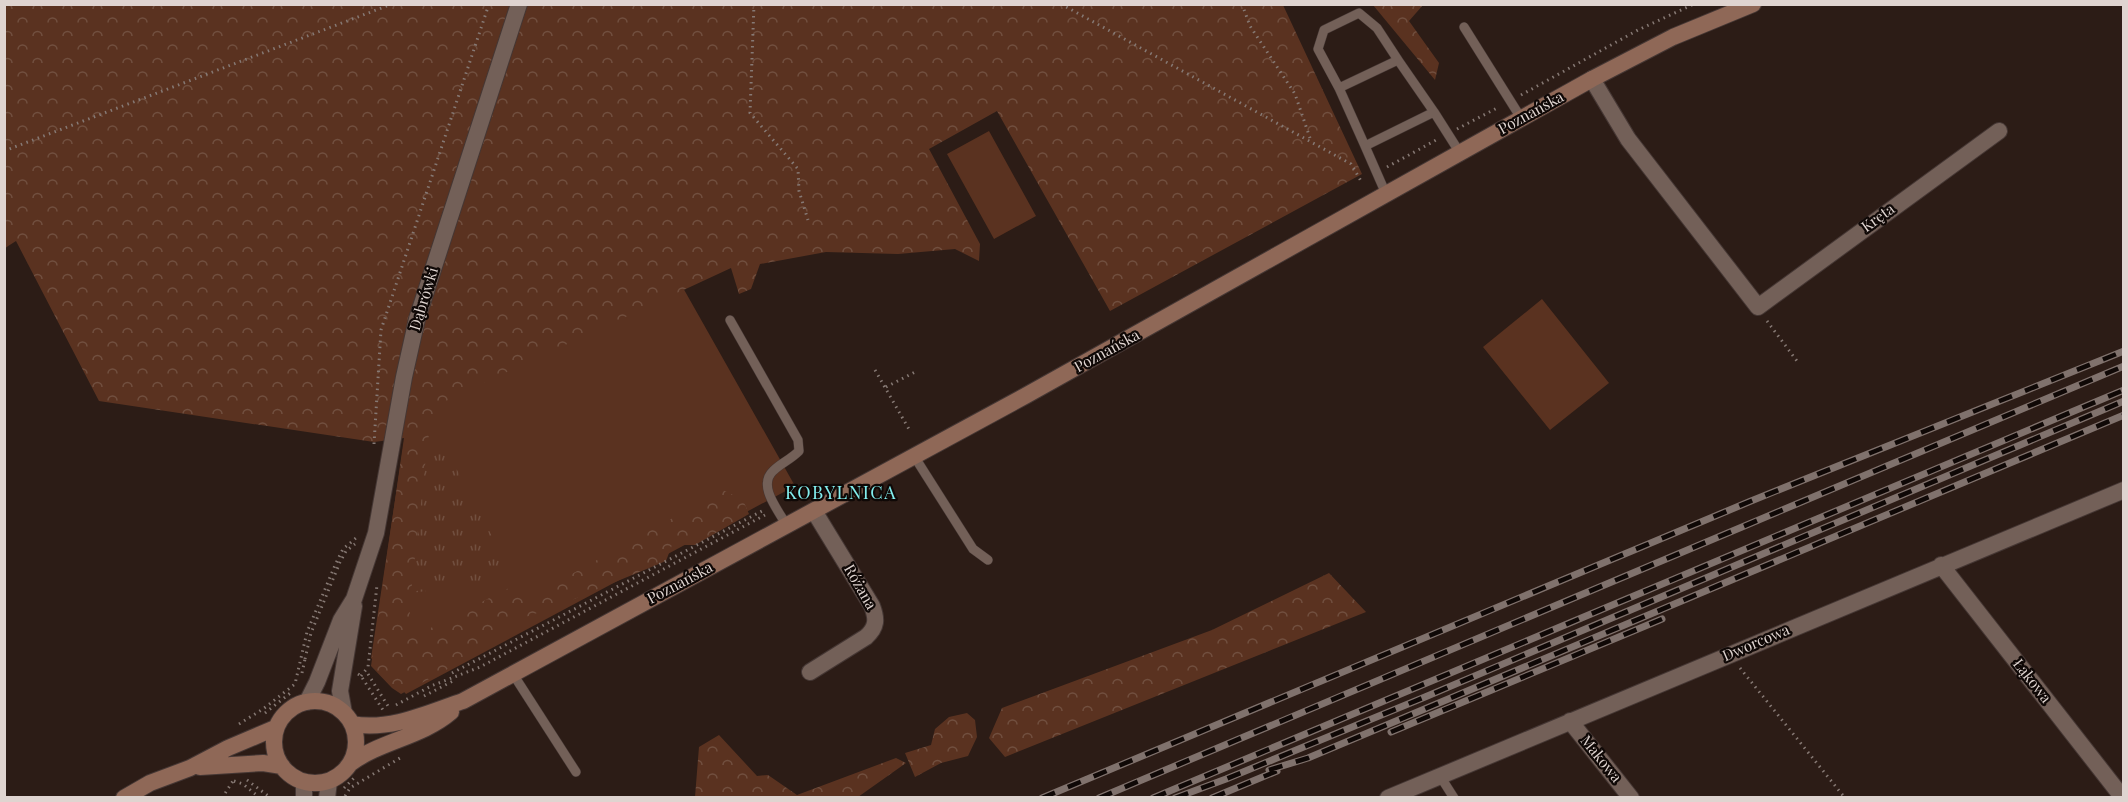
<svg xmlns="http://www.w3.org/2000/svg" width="2128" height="802" font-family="'Playfair Display',serif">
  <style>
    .green { fill: #5a3220 }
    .forest { fill: url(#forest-crowns) }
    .park { fill: url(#park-tufts) }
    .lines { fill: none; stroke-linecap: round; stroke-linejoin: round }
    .service-casing { stroke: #453734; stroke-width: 10 }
    .minor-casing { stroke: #453734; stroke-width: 18 }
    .tertiary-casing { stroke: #453734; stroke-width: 18 }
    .secondary-casing { stroke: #453734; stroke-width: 18 }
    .path { stroke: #867974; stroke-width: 3; stroke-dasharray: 1.5 4.5; stroke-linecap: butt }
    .service { stroke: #736058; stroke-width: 9 }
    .minor { stroke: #736058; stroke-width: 16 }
    .tertiary { stroke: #736058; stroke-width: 16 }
    .secondary { stroke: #8f6857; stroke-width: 16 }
    .rail-casing { stroke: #80726d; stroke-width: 7 }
    .rail { stroke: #0f0806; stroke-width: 4.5; stroke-dasharray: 14; stroke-linecap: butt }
    .labels { text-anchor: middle; stroke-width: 4.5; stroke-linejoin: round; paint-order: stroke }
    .street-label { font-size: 15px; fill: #dfd4d0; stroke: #0f0806 }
    .quarter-label { font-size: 18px; letter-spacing: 1.5px; fill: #83efef; stroke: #0f0806 }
  </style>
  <defs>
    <pattern id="forest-crowns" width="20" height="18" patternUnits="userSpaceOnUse" patternTransform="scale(1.5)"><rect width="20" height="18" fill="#5a3220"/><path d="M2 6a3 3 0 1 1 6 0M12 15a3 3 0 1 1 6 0" fill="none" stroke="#714f3f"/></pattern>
    <pattern id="park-tufts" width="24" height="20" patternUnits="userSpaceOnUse" patternTransform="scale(1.5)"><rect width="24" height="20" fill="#5a3220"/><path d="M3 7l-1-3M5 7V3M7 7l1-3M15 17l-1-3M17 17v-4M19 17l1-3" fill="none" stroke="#714f3f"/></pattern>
  </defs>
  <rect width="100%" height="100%" fill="#2c1c16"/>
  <!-- green -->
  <path class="green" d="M 989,131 L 1036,216 L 994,239 L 947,154 Z
    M 682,286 L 795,486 L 406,694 L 371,658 L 412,389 Z
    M 1542,299 L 1609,383 L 1550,430 L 1483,347 Z"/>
  <!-- forest -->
  <path class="forest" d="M 5,5 L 1283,5 L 1362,174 L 1110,311 L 997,111 L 929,149 L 980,244 L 979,261 L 955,249 L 898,254 L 826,252 L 760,264 L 751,289 L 739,294 L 731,268 L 453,397 L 434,409 L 428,440 L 407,640 L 513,586 L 534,595 L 723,490 L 743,500 L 749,514 L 695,545 L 672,545 L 666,561 L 562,604 L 493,629 L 487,648 L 401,694 L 392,688 L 371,666 L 404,438 L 374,442 L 99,401 L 16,241 L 5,248 Z
    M 1373,5 L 1423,5 L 1409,21 L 1439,63 L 1435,80 Z
    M 1329,573 L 1366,612 L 1005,757 L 989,738 L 1002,708 L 1212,630 Z
    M 967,713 L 975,720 L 977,737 L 968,756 L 941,763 L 915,777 L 905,753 L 931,745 L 935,729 L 949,717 Z
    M 719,735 L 757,776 L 768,775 L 797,795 L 896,758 L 906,763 L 858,797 L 695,797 L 699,747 Z"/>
  <!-- park -->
  <path class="park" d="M 439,436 L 510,570 L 480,584 L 411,593 L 428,440 Z"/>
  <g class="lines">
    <defs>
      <path id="service" d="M 1464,27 L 1521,118
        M 1339,88 L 1318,49 L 1324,30 L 1359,13 L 1377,28 L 1398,60
        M 1365,146 L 1339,88 L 1398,60 L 1434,112
        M 1386,194 L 1365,146 L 1434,112 L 1460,153
        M 730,320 L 798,440 L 799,451 C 790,460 781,463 773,471 C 757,486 779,511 787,526
        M 914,456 L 973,549 L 988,560
        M 513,674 L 576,772
        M 1440,776 L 1454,798"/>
      <path id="minor" d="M 1592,79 L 1628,139 L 1758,307 L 1999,131
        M 1941,565 L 2123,798
        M 810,672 L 866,637 C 877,627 877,619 872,606 L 814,511
        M 1570,721 L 1631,798
        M 1388,798 L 2124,490"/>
      <path id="tertiary" d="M 307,702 L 317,682 L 341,620 L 354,599 L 376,533 L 404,377 L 417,319 L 519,4
        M 344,713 L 340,691 L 354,606
        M 304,798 L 304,782
        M 327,798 L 329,781"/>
      <path id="secondary" d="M274 742a41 41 0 1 1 82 0a41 41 0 1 1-82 0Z
        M 352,724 C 390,731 428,713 463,701 L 1025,396 L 1592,79 L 1673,37 L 1753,4
        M 351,763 C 381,741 422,737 451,712
        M 200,767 L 263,763 L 282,766
        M 124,798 L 150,783 L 190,768 L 228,748 L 275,728"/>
    </defs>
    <!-- service casing -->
    <use href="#service" class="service-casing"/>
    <!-- minor casing -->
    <use href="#minor" class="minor-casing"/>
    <!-- tertiary casing -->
    <use href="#tertiary" class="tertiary-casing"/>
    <!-- secondary casing -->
    <use href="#secondary" class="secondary-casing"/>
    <!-- path -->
    <path class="path" d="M 754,4 L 750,113 L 798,169 L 799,191 L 808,220
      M 1061,4 L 1351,164 L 1361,181
      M 1242,4 L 1250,26 L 1295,94 L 1311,141
      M 1521,95 L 1638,30 L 1694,4
      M 1457,129 L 1499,107
      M 4,151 L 392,4
      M 1387,167 L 1438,139
      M 1767,321 L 1797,361
      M 875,370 L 910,431
      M 886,387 L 917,371
      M 374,444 L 381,330 L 489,4
      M 305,659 L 311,633 L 340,562 L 346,551 L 355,544
      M 1740,668 L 1845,798
      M 302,673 L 305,659
      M 452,673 L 764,510
      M 358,674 L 361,676 L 383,710
      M 368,674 L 388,706
      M 361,676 L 368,667 L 377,585
      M 424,696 L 453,681
      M 396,705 L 431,686 L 480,667 L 765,515
      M 265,713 L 293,691
      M 239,724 L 263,709 L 295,684 L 307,632 L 336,563 L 343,549 L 356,538
      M 247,780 L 271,798
      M 234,781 L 243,784 L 260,798
      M 344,788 L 354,778
      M 345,796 L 350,788 L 400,758
      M 222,798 L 233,781"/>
    <!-- service -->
    <use href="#service" class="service"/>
    <!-- minor -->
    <use href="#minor" class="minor"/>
    <!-- tertiary -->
    <use href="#tertiary" class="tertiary"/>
    <!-- secondary -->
    <use href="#secondary" class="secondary"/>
    <defs>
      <path id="rail" d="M 1391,732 L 1662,619
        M 1269,770 L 1308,758 L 2124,415
        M 1042,798 L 1751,501 L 2124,351
        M 1099,798 L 2124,366
        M 1153,798 L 2124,390
        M 1175,798 L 1226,779 L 1425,697 L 2124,401
        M 1212,798 L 1277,771"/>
    </defs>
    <!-- rail casing -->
    <use href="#rail" class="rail-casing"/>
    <!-- rail -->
    <use href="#rail" class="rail"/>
  </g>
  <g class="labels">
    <!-- street labels -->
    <g class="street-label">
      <text transform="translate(1531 113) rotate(-29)" y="5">Poznańska</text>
      <text transform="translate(1878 218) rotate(-36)" y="5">Kręta</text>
      <text transform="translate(424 299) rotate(-73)" y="5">Dąbrówki</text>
      <text transform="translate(1107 351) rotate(-29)" y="5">Poznańska</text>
      <text transform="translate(680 583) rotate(-28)" y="5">Poznańska</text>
      <text transform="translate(860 587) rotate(60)" y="5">Różana</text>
      <text transform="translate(1756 643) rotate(-23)" y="5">Dworcowa</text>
      <text transform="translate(2032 681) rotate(52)" y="5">Łąkowa</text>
      <text transform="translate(1601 759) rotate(51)" y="5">Makowa</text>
    </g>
    <!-- quarter labels -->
    <g class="quarter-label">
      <text x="841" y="499">KOBYLNICA</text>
    </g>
  </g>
  <!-- border -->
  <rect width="2128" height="802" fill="none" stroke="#dfd4d0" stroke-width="12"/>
</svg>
